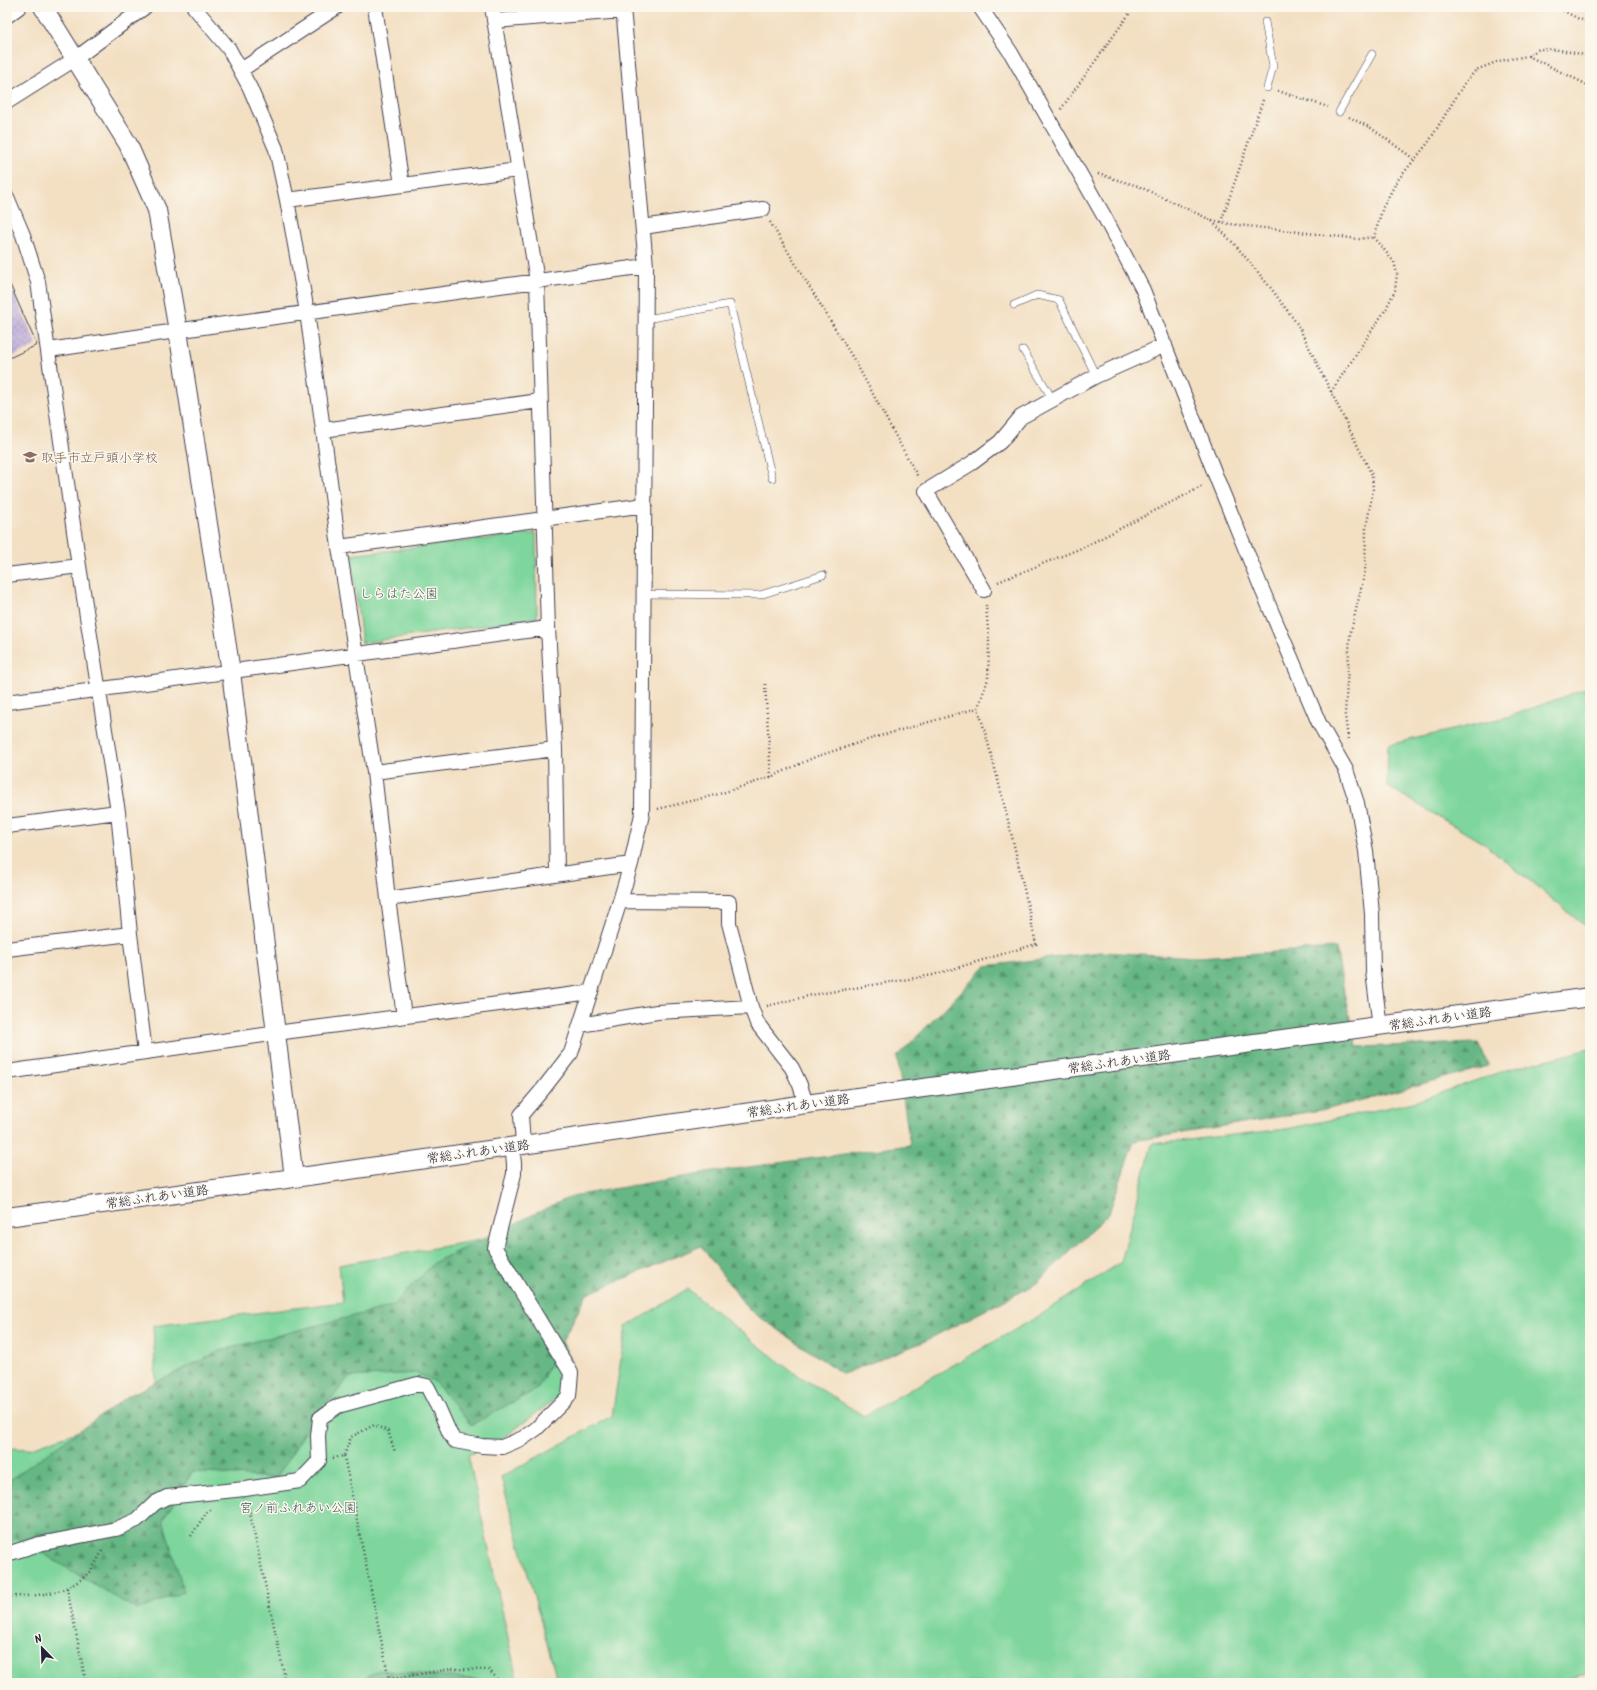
<svg xmlns="http://www.w3.org/2000/svg" width="1597" height="1690" font-family="Kalam,'Klee One',sans-serif">
  <style>
    .green { fill: #7ed69c; stroke: #507c6c }
    .forest { fill: url(#forest-firs); stroke: #446c60 }
    .building { fill: url(#building-cross-hatch) }
    .lines { fill: none; stroke-linecap: round; stroke-linejoin: round }
    .service-casing { stroke: #413e4f; stroke-width: 8 }
    .minor-casing { stroke: #413e4f; stroke-width: 16 }
    .tertiary-casing { stroke: #413e4f; stroke-width: 20 }
    .path { stroke: #413e4f; stroke-width: 2.5; stroke-dasharray: 1 3; stroke-linecap: butt }
    .service { stroke: #fff; stroke-width: 7 }
    .minor { stroke: #fff; stroke-width: 14 }
    .tertiary { stroke: #fff; stroke-width: 18 }
    .labels { text-anchor: middle; stroke-width: 3; stroke-linejoin: round; paint-order: stroke }
    .education-label { font-size: 13px; fill: #785e54; stroke: #fbf7ec; text-anchor: start }
    .park-label { font-size: 13px; fill: #3e5858; stroke: #fbf7ec }
    .street-label { font-size: 13px; fill: #22223b; stroke: #fbf7ec }
  </style>
  <defs>
    <pattern id="forest-firs" width="22" height="20" patternUnits="userSpaceOnUse"><rect width="22" height="20" fill="#66b784"/><path d="M5 1l3.5 6h-7zM16 11l3.5 6h-7z" fill="#54946d"/></pattern>
    <pattern id="building-cross-hatch" width="8" height="8" patternUnits="userSpaceOnUse"><rect width="8" height="8" fill="#b7a4d8"/><path d="M0 0l8 8M0 8l8-8" fill="none" stroke="#9485b0"/></pattern>
  </defs>
  <rect width="100%" height="100%" fill="#fbf7ec"/>
  <filter id="ink" filterUnits="userSpaceOnUse"><feTurbulence type="fractalNoise" baseFrequency=".025" numOctaves="2"/><feDisplacementMap in="SourceGraphic" scale="8" xChannelSelector="R" yChannelSelector="G"/><feConvolveMatrix kernelMatrix="1 2 1 2 8 2 1 2 1" color-interpolation-filters="sRGB"/></filter>
  <filter id="wash" filterUnits="userSpaceOnUse"><feTurbulence type="fractalNoise" baseFrequency=".012" numOctaves="4" result="noise"/><feDisplacementMap in="SourceGraphic" scale="16" xChannelSelector="R" yChannelSelector="G"/><feGaussianBlur stdDeviation="0.9" result="paint"/><feColorMatrix in="noise" values="0 0 0 0 0 0 0 0 0 0 0 0 0 0 0 0 0 1.4 0 .05"/><feComposite in="paint" operator="in"/></filter>
  <g filter="url(#wash)">
    <rect width="100%" height="100%" fill="#f3dfc2"/>
    <!-- green -->
    <path class="green" d="M 536,533 L 537,618 L 362,643 L 351,555 Z
      M 1590,687 L 1590,930 L 1486,845 L 1387,786 L 1388,745 L 1511,716 Z
      M 1590,1049 L 1590,1672 L 1557,1683 L 558,1683 L 501,1477 L 612,1416 L 626,1327 L 687,1289 L 791,1371 L 864,1416 L 1039,1316 L 1121,1262 L 1152,1144 L 1287,1129 L 1414,1102 L 1506,1070 Z
      M 518,1233 L 545,1305 L 571,1360 L 562,1394 L 491,1447 L 468,1455 L 518,1683 L 7,1683 L 7,1448 L 29,1449 L 157,1403 L 153,1326 L 343,1302 L 339,1265 Z"/>
    <!-- forest -->
    <path class="forest" d="M 1336,948 L 1346,1002 L 1357,1047 L 1478,1043 L 1489,1066 L 1332,1108 L 1134,1141 L 1109,1213 L 1036,1284 L 923,1342 L 843,1374 L 748,1309 L 701,1246 L 587,1294 L 537,1389 L 471,1425 L 434,1381 L 417,1373 L 349,1377 L 307,1429 L 276,1478 L 192,1472 L 163,1520 L 184,1592 L 137,1610 L 17,1538 L 7,1544 L 7,1482 L 128,1396 L 222,1350 L 392,1306 L 435,1262 L 572,1196 L 712,1172 L 910,1145 L 897,1057 L 986,966 L 1100,952 L 1198,957 Z
      M 378,1670 L 481,1680 L 484,1683 L 357,1683 Z"/>
    <g id="blocks">
      <!-- building -->
      <path class="building" d="M 7,278 L 37,345 L 7,359 Z"/>
    </g>
  </g>
  <g filter="url(#ink)">
    <use href="#blocks" fill-opacity="0" stroke="#413e4f" stroke-width="1"/>
    <g class="lines">
      <defs>
        <path id="service" d="M 1265,22 L 1273,66 L 1267,88
          M 1339,112 L 1372,54
          M 1014,305 L 1037,295 L 1059,300 L 1096,376
          M 646,319 L 730,304 L 772,478
          M 1023,350 L 1053,400
          M 643,594 L 760,595 L 823,575"/>
        <path id="minor" d="M 194,7 L 229,49 L 250,88 L 276,149 L 287,200 L 307,312 L 339,547 L 374,772 L 388,899 L 404,1016
          M 375,7 L 402,185
          M 492,7 L 537,281 L 548,628 L 555,749 L 557,874
          M 980,7 L 1011,53 L 1104,216 L 1143,290 L 1217,479 L 1261,587 L 1319,723 L 1346,770 L 1357,803 L 1366,851 L 1372,914 L 1373,972 L 1380,1027
          M 7,16 L 19,7
          M 494,21 L 623,11
          M 241,70 L 337,7
          M 7,102 L 75,59 L 145,7
          M 7,197 L 23,235 L 38,282 L 79,566 L 118,812 L 130,934 L 145,1052
          M 287,200 L 518,170
          M 643,227 L 763,209
          M 49,350 L 196,328 L 646,266
          M 323,430 L 540,401
          M 339,547 L 645,505
          M 7,575 L 79,566
          M 984,590 L 926,491 L 972,463 L 1000,442 L 1021,417 L 1096,376 L 1165,345
          M 7,702 L 548,628
          M 374,772 L 555,749
          M 7,826 L 118,812
          M 388,899 L 631,864
          M 620,901 L 729,902 L 729,923 L 751,1007 L 757,1023 L 792,1068 L 800,1085 L 806,1104
          M 7,949 L 130,934
          M 580,1025 L 657,1012 L 751,1007
          M 7,1072 L 291,1031 L 591,992
          M 523,1145 L 521,1115 L 543,1089 L 571,1053 L 620,901 L 631,864 L 642,814 L 646,266 L 623,7
          M 7,1554 L 39,1544 L 116,1529 L 137,1520 L 155,1503 L 167,1497 L 245,1489 L 300,1481 L 319,1461 L 318,1436 L 320,1418 L 338,1406 L 418,1384 L 427,1386 L 439,1409 L 450,1434 L 455,1441 L 482,1446 L 502,1447 L 523,1438 L 536,1429 L 569,1396 L 571,1373 L 495,1248 L 514,1174 L 514,1163 L 512,1147"/>
        <path id="tertiary" d="M 43,7 L 128,144 L 157,210 L 178,331 L 231,672 L 294,1178
          M 7,1217 L 294,1178 L 806,1104 L 1590,997"/>
      </defs>
      <!-- service casing -->
      <use href="#service" class="service-casing"/>
      <!-- minor casing -->
      <use href="#minor" class="minor-casing"/>
      <!-- tertiary casing -->
      <use href="#tertiary" class="tertiary-casing"/>
      <!-- path -->
      <path class="path" d="M 1556,7 L 1579,19 L 1590,23
        M 1528,56 L 1590,86
        M 1278,91 L 1328,107
        M 1061,109 L 1134,7
        M 1349,117 L 1371,128 L 1414,159
        M 1098,174 L 1138,186 L 1211,220 L 1237,247 L 1270,287 L 1298,325 L 1372,475 L 1373,489 L 1366,529 L 1365,572 L 1350,635 L 1345,715 L 1348,739
        M 1212,220 L 1230,224 L 1359,239 L 1374,237
        M 770,222 L 856,363 L 918,477
        M 1221,222 L 1263,100
        M 1331,392 L 1386,309 L 1395,290 L 1397,274 L 1394,262 L 1374,237 L 1383,207 L 1397,181 L 1428,143 L 1464,84 L 1476,70 L 1499,61 L 1528,56 L 1539,49 L 1560,50 L 1590,56
        M 998,582 L 1084,547 L 1203,486
        M 765,684 L 771,777
        M 658,809 L 719,794 L 771,777 L 815,757 L 880,736 L 978,708 L 988,679 L 989,642 L 986,605
        M 767,1006 L 812,995 L 933,975 L 1036,944 C 1019,864 1001,786 978,708
        M 344,1456 L 389,1679 L 352,1683
        M 333,1458 L 344,1456 L 351,1437 L 374,1425 L 388,1431 L 395,1452
        M 248,1504 L 286,1683
        M 191,1536 L 206,1513 L 212,1509
        M 67,1588 L 86,1683
        M 7,1596 C 36,1597 71,1594 91,1570 C 96,1563 100,1555 104,1548
        M 389,1679 L 452,1669 L 489,1670 L 501,1683"/>
      <!-- service -->
      <use href="#service" class="service"/>
      <!-- minor -->
      <use href="#minor" class="minor"/>
      <!-- tertiary -->
      <use href="#tertiary" class="tertiary"/>
    </g>
  </g>
  <!-- icons -->
  <defs>
    <symbol id="school-bare" viewBox="-9 -9 18 18"><path d="M0-5L7-2L0 1L-7-2ZM-4 1L0 2.5L4 1V4Q0 6-4 4Z" fill="#8d6e63" stroke="#fbf7ec" stroke-width="2.5" paint-order="stroke"/></symbol>
  </defs>
  <g fill-rule="evenodd">
    <use href="#school-bare" x="20" y="447" width="20" height="20"/>
  </g>
  <g class="labels">
    <!-- education labels -->
    <g class="education-label">
      <text x="41" y="462">取手市立戸頭小学校</text>
    </g>
    <!-- park labels -->
    <g class="park-label">
      <text x="399" y="598">しらはた公園</text>
      <text x="298" y="1512">宮ノ前ふれあい公園</text>
    </g>
    <!-- street labels -->
    <g class="street-label">
      <text transform="translate(1440 1018) rotate(-8)" y="5">常総ふれあい道路</text>
      <text transform="translate(1119 1061) rotate(-8)" y="5">常総ふれあい道路</text>
      <text transform="translate(798 1105) rotate(-8)" y="5">常総ふれあい道路</text>
      <text transform="translate(478 1151) rotate(-8)" y="5">常総ふれあい道路</text>
      <text transform="translate(157 1196) rotate(-8)" y="5">常総ふれあい道路</text>
    </g>
  </g>
  <!-- margin -->
  <rect width="1597" height="1690" fill="none" stroke="#fbf7ec" stroke-width="24"/>
  <!-- north arrow -->
  <g transform="translate(42 1648) rotate(337)" stroke="#fbf7ec" stroke-width="3" paint-order="stroke">
  <path d="M0-3L7 15L0 10L-7 15Z" fill="#22223b"/>
  <text y="-6" font-size="11" font-weight="bold" text-anchor="middle" fill="#22223b">N</text>
  </g>
</svg>
